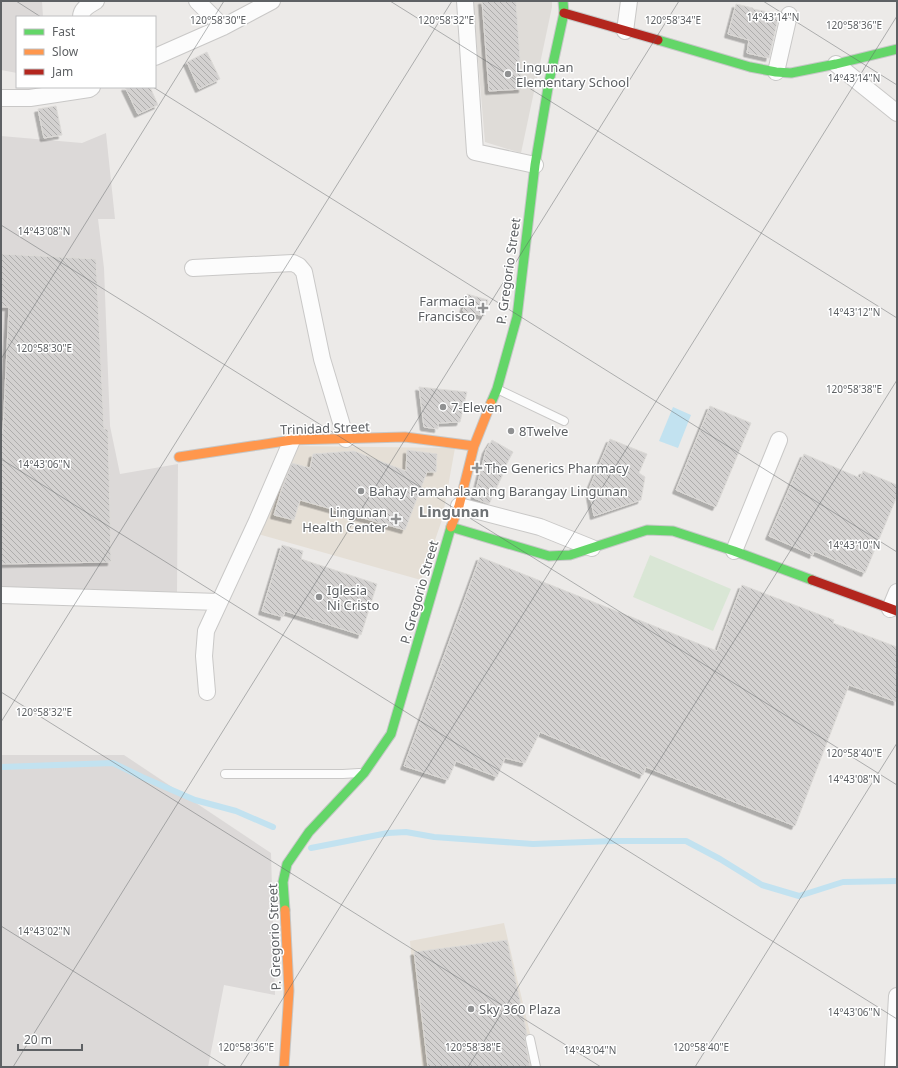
<svg xmlns="http://www.w3.org/2000/svg" width="898" height="1068" font-family="'Noto Sans',sans-serif">
  <style>
    .commercial { fill: #e5dfd6 }
    .industrial { fill: #dcd9d8 }
    .education { fill: #dfdcd8 }
    .pitch { fill: #d9e6d5 }
    .water { fill: #c2e2f0 }
    .lines { fill: none; stroke-linecap: round; stroke-linejoin: round }
    .stream { stroke: #c2e2f0; stroke-width: 6 }
    .building { fill: url(#building-back-hatch); stroke: #dcdad7; filter: url(#shadow) }
    .lane-casing { stroke: #c9c8c7; stroke-width: 10 }
    .street-casing { stroke: #c9c8c7; stroke-width: 18 }
    .fast-casing { stroke: #c6c7c7; stroke-width: 11 }
    .slow-casing { stroke: #c6c7c7; stroke-width: 11 }
    .jam-casing { stroke: #c6c7c7; stroke-width: 11 }
    .lane { stroke: #fcfcfc; stroke-width: 8 }
    .street { stroke: #fcfcfc; stroke-width: 16 }
    .fast { stroke: #63d668; stroke-width: 9 }
    .slow { stroke: #ff974d; stroke-width: 9 }
    .jam { stroke: #b3261e; stroke-width: 9 }
    .ticks { fill: none; stroke: #5e6164; stroke-width: 1; stroke-opacity: 0.45 }
    .poi-dot { fill: #909192; stroke: #fff; stroke-width: 1.5 }
    .labels { text-anchor: middle; stroke-width: 3; stroke-linejoin: round; paint-order: stroke }
    .poi-label { font-size: 13px; fill: #5e6164; stroke: #fff; text-anchor: start }
    .street-label { font-size: 13px; fill: #5e6164; stroke: #fff }
    .quarter-label { font-size: 15px; font-weight: bold; fill: #6f7376; stroke: #fff }
    .ticks-label { font-size: 10px; text-anchor: middle; fill: #5e6164; stroke: #fff; stroke-width: 3; stroke-linejoin: round; paint-order: stroke }
  </style>
  <defs>
    <pattern id="building-back-hatch" width="6" height="6" patternUnits="userSpaceOnUse"><rect width="6" height="6" fill="#d3d1d0"/><path d="M-1 5l2 2M0 0l6 6M5-1l2 2" fill="none" stroke="#aeadac"/></pattern>
    <filter id="shadow"><feDropShadow dx="-3.5" dy="3.5" stdDeviation="0" flood-color="#0004"/></filter>
  </defs>
  <rect width="100%" height="100%" fill="#eceae8"/>
  <!-- commercial -->
  <path class="commercial" d="M 294,446 L 455,448 L 442,520 L 421,580 L 258,534 Z
    M 504,923 L 538,1067 L 422,1067 L 410,941 Z"/>
  <!-- industrial -->
  <path class="industrial" d="M 1,1 L 42,1 L 43,17 L 17,17 L 17,73 L 1,70 Z
    M 106,133 L 115,219 L 98,219 L 104,268 L 110,426 L 120,474 L 178,464 L 177,592 L 1,587 L 1,136 L 82,143 Z
    M 1,755 L 124,755 L 271,853 L 275,995 L 224,985 L 208,1067 L 1,1067 Z"/>
  <!-- education -->
  <path class="education" d="M 473,1 L 552,1 L 552,7 L 521,153 L 485,142 Z"/>
  <!-- pitch -->
  <path class="pitch" d="M 650,555 L 731,589 L 713,631 L 633,597 Z"/>
  <!-- water -->
  <path class="water" d="M 673,407 L 691,415 L 678,448 L 659,441 Z"/>
  <g class="lines">
    <!-- stream -->
    <path class="stream" d="M 1,767 L 113,763 L 142,777 L 195,800 L 236,811 L 273,827
      M 311,848 L 388,833 L 406,832 L 434,837 L 533,844 L 613,841 L 686,841 L 720,859 L 762,885 L 799,896 L 843,882 L 897,881"/>
  </g>
  <!-- building -->
  <path class="building" d="M 482,1 L 516,1 L 522,89 L 489,91 Z
    M 736,4 L 753,8 L 753,9 L 779,14 L 769,58 L 747,53 L 749,40 L 728,34 Z
    M 207,52 L 220,79 L 199,89 L 187,62 Z
    M 125,87 L 150,87 L 158,105 L 138,114 Z
    M 56,106 L 62,135 L 44,138 L 38,109 Z
    M 1,254 L 96,259 L 104,429 L 108,429 L 111,562 L 1,564 L 1,430 L 3,430 L 9,307 L 1,307 Z
    M 467,294 L 488,300 L 484,316 L 463,311 Z
    M 419,387 L 467,392 L 460,422 L 438,423 L 438,429 L 424,427 Z
    M 710,406 L 751,423 L 716,507 L 676,490 Z
    M 610,439 L 647,454 L 639,473 L 645,477 L 641,500 L 594,516 L 589,489 Z
    M 492,440 L 513,452 L 504,469 L 505,470 L 489,504 L 474,498 L 486,450 Z
    M 407,450 L 437,454 L 436,472 L 427,472 L 405,530 L 300,500 L 294,520 L 274,515 L 282,488 L 292,463 L 310,468 L 313,454 L 354,451 L 406,471 Z
    M 804,454 L 860,478 L 863,471 L 897,485 L 897,496 L 865,573 L 814,551 L 813,555 L 769,536 Z
    M 282,545 L 303,551 L 301,559 L 377,584 L 361,635 L 285,611 L 283,617 L 262,611 Z
    M 480,557 L 717,651 L 742,585 L 834,620 L 833,623 L 897,647 L 897,702 L 849,685 L 795,826 L 646,767 L 643,775 L 540,732 L 525,763 L 505,758 L 497,777 L 456,761 L 448,780 L 404,766 Z
    M 507,940 L 527,1034 L 525,1037 L 525,1040 L 530,1067 L 428,1067 L 414,952 Z"/>
  <g class="lines">
    <defs>
      <path id="lane" d="M 497,389 L 564,421
        M 225,774 L 343,774 L 359,773
        M 530,1039 L 536,1067"/>
      <path id="street" d="M 197,1 L 223,27
        M 465,1 L 475,152 L 535,165
        M 81,17 C 81,8 90,5 96,1
        M 625,31 L 629,1
        M 155,57 L 223,27 L 272,1
        M 836,64 L 897,113
        M 776,72 L 789,15
        M 1,98 L 30,98 L 89,89 L 92,87
        M 193,268 L 293,263 L 299,266 L 304,272 L 322,359 L 346,439
        M 459,506 L 540,527 L 592,548
        M 734,551 L 779,440
        M 1,595 L 219,602
        M 890,609 L 897,592
        M 207,692 L 204,656 L 206,631 L 257,521 L 292,440
        M 893,1067 L 897,996"/>
      <path id="fast" d="M 658,40 L 750,67 L 776,72 L 791,73 L 836,64 L 897,49
        M 491,403 L 497,389 L 517,317 L 535,165 L 549,82 L 564,13 L 563,1
        M 451,527 L 549,556 L 570,555 L 647,530 L 673,531 L 734,551 L 812,580
        M 285,910 L 283,882 L 287,864 L 309,832 L 364,773 L 391,734 L 451,527"/>
      <path id="slow" d="M 179,457 L 292,440 L 405,437 L 474,446
        M 451,527 L 459,506 L 474,446 L 491,403
        M 284,1067 L 289,991 L 285,910"/>
      <path id="jam" d="M 564,13 L 658,40
        M 812,580 L 897,611"/>
    </defs>
    <!-- lane casing -->
    <use href="#lane" class="lane-casing"/>
    <!-- street casing -->
    <use href="#street" class="street-casing"/>
    <!-- fast casing -->
    <use href="#fast" class="fast-casing"/>
    <!-- slow casing -->
    <use href="#slow" class="slow-casing"/>
    <!-- jam casing -->
    <use href="#jam" class="jam-casing"/>
    <!-- lane -->
    <use href="#lane" class="lane"/>
    <!-- street -->
    <use href="#street" class="street"/>
    <!-- fast -->
    <use href="#fast" class="fast"/>
    <!-- slow -->
    <use href="#slow" class="slow"/>
    <!-- jam -->
    <use href="#jam" class="jam"/>
  </g>
  <!-- ticks -->
  <path class="ticks" d="M 16,1 L 41,17M 390,1 L 897,318M 763,1 L 897,85M 153,87 L 897,552M 1,225 L 897,785M 1,359 L 224,1M 1,459 L 897,1019M 1,692 L 601,1067M 1,722 L 452,1M 1,926 L 227,1067M 13,1067 L 679,1M 240,1067 L 897,16M 468,1067 L 897,380M 695,1067 L 897,743"/>
  <!-- markers -->
  <g class="poi-dot">
    <circle cx="508" cy="74" r="4"/>
    <path d="M481 302h4v4h4v4h-4v4h-4v-4h-4v-4h4z"/>
    <circle cx="443" cy="407" r="4"/>
    <circle cx="511" cy="431" r="4"/>
    <path d="M475 462h4v4h4v4h-4v4h-4v-4h-4v-4h4z"/>
    <circle cx="361" cy="491" r="4"/>
    <path d="M394 513h4v4h4v4h-4v4h-4v-4h-4v-4h4z"/>
    <circle cx="319" cy="597" r="4"/>
    <circle cx="471" cy="1009" r="4"/>
  </g>
  <g class="labels">
    <!-- poi labels -->
    <g class="poi-label">
      <text x="516" y="72">Lingunan<tspan x="516" dy="15">Elementary School</tspan></text>
      <text x="475" y="306" text-anchor="end">Farmacia<tspan x="475" dy="15">Francisco</tspan></text>
      <text x="451" y="412">7-Eleven</text>
      <text x="519" y="436">8Twelve</text>
      <text x="485" y="473">The Generics Pharmacy</text>
      <text x="369" y="496">Bahay Pamahalaan ng Barangay Lingunan</text>
      <text x="387" y="517" text-anchor="end">Lingunan<tspan x="387" dy="15">Health Center</tspan></text>
      <text x="327" y="595">Iglesia<tspan x="327" dy="15">Ni Cristo</tspan></text>
      <text x="479" y="1014">Sky 360 Plaza</text>
    </g>
    <!-- street labels -->
    <g class="street-label">
      <text transform="translate(508 271) rotate(-82)" y="5">P. Gregorio Street</text>
      <text transform="translate(325 428) rotate(-2)" y="5">Trinidad Street</text>
      <text transform="translate(419 592) rotate(-74)" y="5">P. Gregorio Street</text>
      <text transform="translate(274 937) rotate(-92)" y="5">P. Gregorio Street</text>
    </g>
    <!-- quarter labels -->
    <g class="quarter-label">
      <text x="454" y="517">Lingunan</text>
    </g>
  </g>
  <g class="ticks-label">
    <text x="773" y="21">14°43'14"N</text>
    <text x="218" y="24">120°58'30"E</text>
    <text x="446" y="24">120°58'32"E</text>
    <text x="673" y="24">120°58'34"E</text>
    <text x="854" y="29">120°58'36"E</text>
    <text x="854" y="82">14°43'14"N</text>
    <text x="44" y="235">14°43'08"N</text>
    <text x="854" y="316">14°43'12"N</text>
    <text x="44" y="352">120°58'30"E</text>
    <text x="854" y="393">120°58'38"E</text>
    <text x="44" y="468">14°43'06"N</text>
    <text x="854" y="549">14°43'10"N</text>
    <text x="44" y="716">120°58'32"E</text>
    <text x="854" y="757">120°58'40"E</text>
    <text x="854" y="783">14°43'08"N</text>
    <text x="44" y="935">14°43'02"N</text>
    <text x="854" y="1016">14°43'06"N</text>
    <text x="246" y="1051">120°58'36"E</text>
    <text x="473" y="1051">120°58'38"E</text>
    <text x="701" y="1051">120°58'40"E</text>
    <text x="590" y="1054">14°43'04"N</text>
  </g>
  <!-- border -->
  <rect width="898" height="1068" fill="none" stroke="#5e6164" stroke-width="4"/>
  <!-- legend -->
  <rect x="16" y="16" width="140" height="72" fill="#ffffff" stroke="#bfc0c1"/>
  <rect x="24" y="29" width="20" height="6" fill="#63d668" stroke="#bfc0c1"/>
  <text x="52" y="36" font-size="12" fill="#5e6164">Fast</text>
  <rect x="24" y="49" width="20" height="6" fill="#ff974d" stroke="#bfc0c1"/>
  <text x="52" y="56" font-size="12" fill="#5e6164">Slow</text>
  <rect x="24" y="69" width="20" height="6" fill="#b3261e" stroke="#bfc0c1"/>
  <text x="52" y="76" font-size="12" fill="#5e6164">Jam</text>
  <!-- scale -->
  <path d="M18 1044v6h64v-6" fill="none" stroke="#5e6164" stroke-width="2"/>
  <text x="24" y="1044" font-size="12" fill="#5e6164" stroke="#ffffff" stroke-width="3" paint-order="stroke">20 m</text>
</svg>
